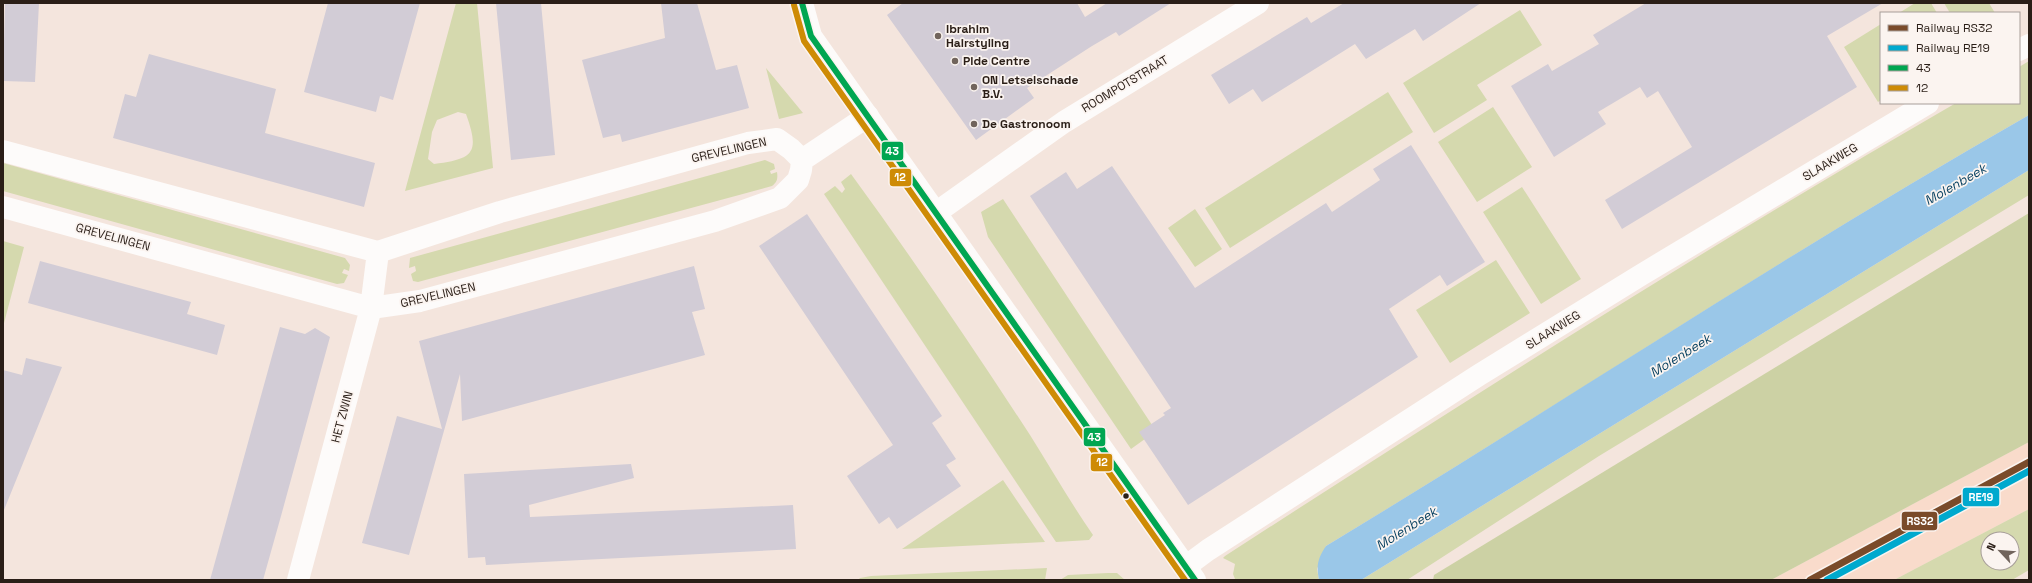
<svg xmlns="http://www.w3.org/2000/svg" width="2032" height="583" font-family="'Space Grotesk',sans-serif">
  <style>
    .built { fill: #f9dbcb }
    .green { fill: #d5d9ae; fill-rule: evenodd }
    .forest { fill: #ccd1a4 }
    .water { fill: #9ac7e8 }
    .building { fill: #d2ccd6 }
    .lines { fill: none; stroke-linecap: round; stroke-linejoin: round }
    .street { stroke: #fdfbfa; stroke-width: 22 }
    .secondary { stroke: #fdfbfa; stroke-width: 22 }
    .bus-1-casing { stroke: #fbf4f0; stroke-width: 9 }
    .bus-2-casing { stroke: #fbf4f0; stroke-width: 9 }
    .bus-1 { stroke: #00a651; stroke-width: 6 }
    .bus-2 { stroke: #ce8b05; stroke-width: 6 }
    .rail-1-casing { stroke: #fbf4f0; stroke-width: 10 }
    .rail-2-casing { stroke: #fbf4f0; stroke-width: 10 }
    .rail-1 { stroke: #7a4b2a; stroke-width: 7 }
    .rail-2 { stroke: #00a9ce; stroke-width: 7 }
    .poi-dot { fill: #71645c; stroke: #fbf4f0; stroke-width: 1.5 }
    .bus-dot { fill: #2a1e17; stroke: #fbf4f0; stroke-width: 1.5 }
    .labels { text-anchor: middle; stroke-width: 3.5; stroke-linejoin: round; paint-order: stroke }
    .poi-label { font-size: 12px; font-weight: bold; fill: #2a1e17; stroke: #fbf4f0; text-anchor: start }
    .street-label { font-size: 12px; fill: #2a1e17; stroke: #fbf4f0 }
    .water-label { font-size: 13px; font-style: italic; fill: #023d5e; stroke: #fbf4f0 }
    .line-badge { stroke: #fbf4f0; stroke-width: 1.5 }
    .badge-label { font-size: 11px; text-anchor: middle; font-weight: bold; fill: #fff }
  </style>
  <rect width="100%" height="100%" fill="#f4e5dd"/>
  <!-- built -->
  <path class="built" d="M 2029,442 L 2029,509 L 1894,580 L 1771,580 Z"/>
  <!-- green -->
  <path class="green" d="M 456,3 L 477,3 L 493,168 L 405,191 ZM 458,112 L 466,114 C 480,153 474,159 434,164 L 428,159 L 432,132 L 437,120 Z
    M 1915,3 L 1931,3 L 1937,13 L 1899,13 Z
    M 1944,3 L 1989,3 L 1995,13 L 1950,13 Z
    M 1520,10 L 1542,45 L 1477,85 L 1487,100 L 1434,133 L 1403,83 Z
    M 1881,24 L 1881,100 L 1878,102 L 1844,47 Z
    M 2029,61 L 2029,115 C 1790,251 1562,404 1326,546 L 1317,569 L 1319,580 L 1235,579 L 1233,574 L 1235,564 L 1223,558 L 1225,556 C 1466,400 1708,246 1956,103 L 2019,103 L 2019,67 Z
    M 766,68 L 803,113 L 779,119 Z
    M 1388,92 L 1413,132 L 1230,248 L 1205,208 Z
    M 1493,107 L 1532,167 L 1477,202 L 1438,142 Z
    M 765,160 L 774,164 L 775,169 L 770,171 L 771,174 L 777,172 C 778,179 777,182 772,186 L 418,282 L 413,281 L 411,274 L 416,271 L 415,266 L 409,268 L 410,258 Z
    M 3,163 L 345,258 L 350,265 L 349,271 L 344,269 L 342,273 L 348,275 L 344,283 L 337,284 L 3,191 Z
    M 2029,170 L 2029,195 L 1599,456 L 1407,580 L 1361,580 Z
    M 851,174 C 913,259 972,346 1030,435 C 1051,468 1070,502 1093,535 L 1089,540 L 1056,542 L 824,194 L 835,186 L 842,193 L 845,189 L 841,182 Z
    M 1522,187 L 1581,279 L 1541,304 L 1483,212 Z
    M 1003,199 L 1156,431 L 1131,449 L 988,237 L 981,212 Z
    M 1195,209 L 1222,249 L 1195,267 L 1168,228 Z
    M 3,241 L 24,247 L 3,327 Z
    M 1496,260 L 1530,313 L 1450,363 L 1416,310 Z
    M 1003,480 L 1045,542 L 902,549 Z
    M 2029,509 L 2029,570 L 2012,580 L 1894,580 ZM 1988,539 L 2012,539 L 2012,563 L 1988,563 Z
    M 1047,568 L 1045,580 L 858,580 L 860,578 L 871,576 Z
    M 1108,573 L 1117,573 L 1125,580 L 1060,580 L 1068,575 Z"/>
  <!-- forest -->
  <path class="forest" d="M 2029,213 L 2029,442 L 1771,580 L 1433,580 L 1434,575 Z"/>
  <!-- water -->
  <path class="water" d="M 2029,115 L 2029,170 L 1361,580 L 1319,580 C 1316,565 1318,558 1326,546 C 1561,404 1790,251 2029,115 Z"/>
  <!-- building -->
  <path class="building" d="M 5,3 L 39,3 L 35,82 L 3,81 Z
    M 328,3 L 420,3 L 393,100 L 380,96 L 376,112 L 304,92 Z
    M 496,3 L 541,3 L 555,155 L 511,160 Z
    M 661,3 L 697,3 L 716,70 L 737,65 L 749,108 L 622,142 L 620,134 L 603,138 L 582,60 L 665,38 Z
    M 903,3 L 1077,3 L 1085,17 L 1107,3 L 1171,3 L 1119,36 L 1116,32 L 1092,46 L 1027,88 L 1034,98 L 976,140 L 887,15 Z
    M 1344,3 L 1481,3 L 1423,41 L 1415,29 L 1366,59 L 1355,44 L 1262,102 L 1253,89 L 1229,104 L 1211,75 L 1307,17 L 1311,23 Z
    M 1646,3 L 1883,3 L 1827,36 L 1857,87 L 1622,229 L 1605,200 L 1692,147 L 1658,91 L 1647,98 L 1640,87 L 1598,112 L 1606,124 L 1554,157 L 1511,86 L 1548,64 L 1552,71 L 1599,44 L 1593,35 Z
    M 149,54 L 276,89 L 265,133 L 375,163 L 364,207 L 113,138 L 125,94 L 136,97 Z
    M 1411,145 L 1485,262 L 1447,286 L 1440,275 L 1389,309 L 1418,357 L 1188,505 L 1139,432 L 1165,415 L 1163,413 L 1171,408 L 1030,196 L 1066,172 L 1077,189 L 1112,166 L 1195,288 L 1326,203 L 1332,212 L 1380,180 L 1373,169 Z
    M 807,214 L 942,416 L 932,423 L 956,459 L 946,465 L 961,486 L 897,529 L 889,517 L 879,524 L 847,476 L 893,445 L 759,246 Z
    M 40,261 L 191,302 L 187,314 L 225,325 L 217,355 L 28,303 Z
    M 694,266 L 705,309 L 692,312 L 705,355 L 462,421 L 460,374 L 409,555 L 362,543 L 397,416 L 442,429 L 419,341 Z
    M 280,327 L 305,334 L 315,328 L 330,337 L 281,516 L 263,580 L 210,580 Z
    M 26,358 L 62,367 L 4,510 L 3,370 L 22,375 Z
    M 631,464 L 634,478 L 529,505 L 530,517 L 793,505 L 796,549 L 486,565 L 485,557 L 468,558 L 464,474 Z"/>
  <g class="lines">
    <!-- street -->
    <path class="street" d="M 2019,50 L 2029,45
      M 3,151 L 378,252 L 500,212 L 748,143 L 777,139 L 791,149 L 802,160 L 801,170 L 798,180 L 780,198 L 715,221 L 420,301 L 371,308 L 3,207
      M 802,160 L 868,116
      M 937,212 L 1064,122 L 1258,3
      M 1185,567 L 1208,550 L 1479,375 L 1641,275 L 1928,103
      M 298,580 L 371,308 L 378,252"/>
    <!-- secondary -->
    <path class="secondary" d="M 802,3 L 811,36 L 1195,580"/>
    <defs>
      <path id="bus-1" d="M 802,3 L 811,36 L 1195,580"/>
      <path id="bus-2" d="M 794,5 L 804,41 L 1185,580"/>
    </defs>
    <!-- bus-1 casing -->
    <use href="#bus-1" class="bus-1-casing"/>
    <!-- bus-2 casing -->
    <use href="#bus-2" class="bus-2-casing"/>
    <!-- bus-1 -->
    <use href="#bus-1" class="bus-1"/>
    <!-- bus-2 -->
    <use href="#bus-2" class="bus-2"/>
    <defs>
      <path id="rail-1" d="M 1810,580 L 2029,462"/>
      <path id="rail-2" d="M 1827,580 L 2029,471"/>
    </defs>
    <!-- rail-1 casing -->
    <use href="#rail-1" class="rail-1-casing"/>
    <!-- rail-2 casing -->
    <use href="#rail-2" class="rail-2-casing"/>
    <!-- rail-1 -->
    <use href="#rail-1" class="rail-1"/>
    <!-- rail-2 -->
    <use href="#rail-2" class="rail-2"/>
  </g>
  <!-- markers -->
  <g class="poi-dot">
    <circle cx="938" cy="36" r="4"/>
    <circle cx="955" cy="61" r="4"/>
    <circle cx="974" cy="87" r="4"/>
    <circle cx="974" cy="124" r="4"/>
  </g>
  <circle class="bus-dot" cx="1126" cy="496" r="3.5"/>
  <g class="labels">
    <!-- poi labels -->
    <g class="poi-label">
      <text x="946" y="33">Ibrahim<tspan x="946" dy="14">Hairstyling</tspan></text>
      <text x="963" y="65">Pide Centre</text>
      <text x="982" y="84">ON Letselschade<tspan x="982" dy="14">B.V.</tspan></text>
      <text x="982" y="128">De Gastronoom</text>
    </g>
    <!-- street labels -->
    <g class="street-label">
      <text transform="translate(1125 84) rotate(-31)" y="4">ROOMPOTSTRAAT</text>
      <text transform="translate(729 150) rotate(-13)" y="4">GREVELINGEN</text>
      <text transform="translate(1830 162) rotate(-31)" y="4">SLAAKWEG</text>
      <text transform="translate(113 237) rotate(15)" y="4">GREVELINGEN</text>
      <text transform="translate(438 295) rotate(-13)" y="4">GREVELINGEN</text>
      <text transform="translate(1553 330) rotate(-32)" y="4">SLAAKWEG</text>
      <text transform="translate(342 417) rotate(-75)" y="4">HET ZWIN</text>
    </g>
    <!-- water labels -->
    <g class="water-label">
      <text transform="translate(1955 184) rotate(-30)" y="5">Molenbeek</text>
      <text transform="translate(1680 355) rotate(-32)" y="5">Molenbeek</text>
      <text transform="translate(1406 528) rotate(-32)" y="5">Molenbeek</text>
    </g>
  </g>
  <g class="line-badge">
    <rect x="881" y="141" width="23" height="20" rx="4" fill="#00a651"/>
    <rect x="889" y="168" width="23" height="19" rx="4" fill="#ce8b05"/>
    <rect x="1083" y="427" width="23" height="20" rx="4" fill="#00a651"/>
    <rect x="1090" y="453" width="23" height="19" rx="4" fill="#ce8b05"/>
    <rect x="1962" y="487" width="38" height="20" rx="4" fill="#00a9ce"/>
    <rect x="1901" y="511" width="37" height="20" rx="4" fill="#7a4b2a"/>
  </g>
  <g class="badge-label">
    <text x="892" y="155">43</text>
    <text x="900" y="181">12</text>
    <text x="1094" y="441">43</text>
    <text x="1102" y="466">12</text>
    <text x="1981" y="501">RE19</text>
    <text x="1920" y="525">RS32</text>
  </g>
  <!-- border -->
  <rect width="2032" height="583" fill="none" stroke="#2a1e17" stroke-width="8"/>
  <!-- legend -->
  <rect x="1880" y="12" width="140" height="92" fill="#fbf4f0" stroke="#a79e99"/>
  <rect x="1888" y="25" width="20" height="6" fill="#7a4b2a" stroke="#a79e99"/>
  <text x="1916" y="32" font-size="12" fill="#2a1e17">Railway RS32</text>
  <rect x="1888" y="45" width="20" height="6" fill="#00a9ce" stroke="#a79e99"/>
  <text x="1916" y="52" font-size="12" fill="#2a1e17">Railway RE19</text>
  <rect x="1888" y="65" width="20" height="6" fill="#00a651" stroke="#a79e99"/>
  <text x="1916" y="72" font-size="12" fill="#2a1e17">43</text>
  <rect x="1888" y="85" width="20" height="6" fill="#ce8b05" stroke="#a79e99"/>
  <text x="1916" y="92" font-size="12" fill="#2a1e17">12</text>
  <!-- north arrow -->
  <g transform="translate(2000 551) rotate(296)"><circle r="19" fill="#fbf4f0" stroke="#a79e99"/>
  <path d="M0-3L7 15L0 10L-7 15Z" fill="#71645c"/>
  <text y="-6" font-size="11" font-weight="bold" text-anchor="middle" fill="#2a1e17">N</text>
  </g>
</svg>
